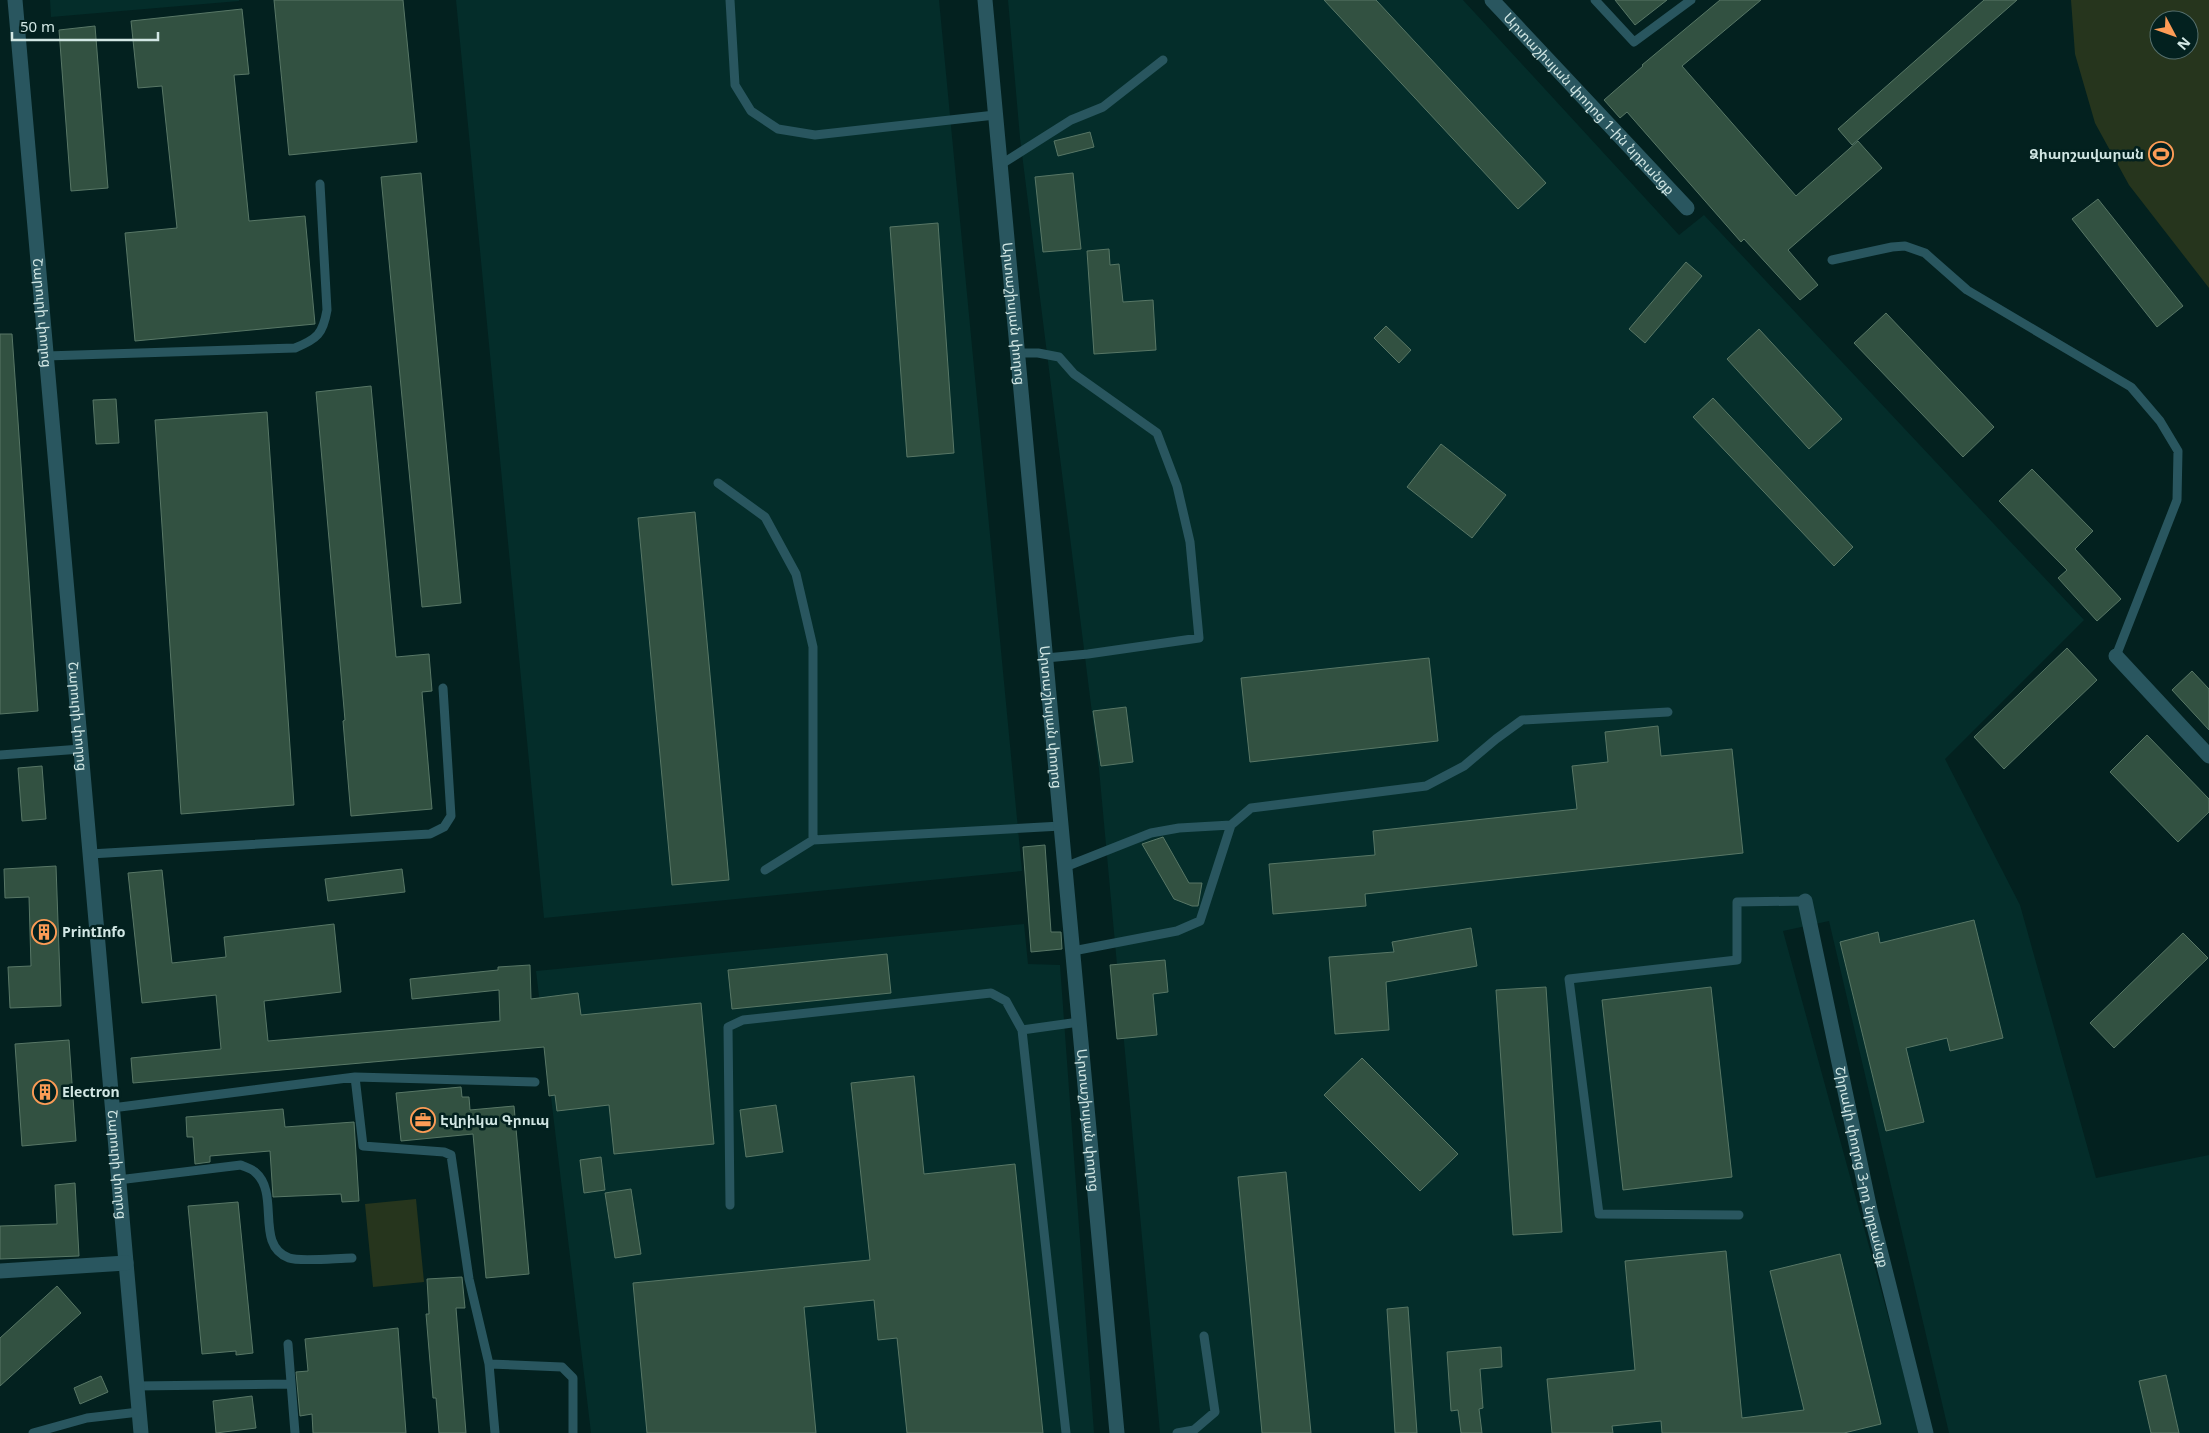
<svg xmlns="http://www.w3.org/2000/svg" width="2209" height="1433" font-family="Georgia,'Noto Sans Armenian',serif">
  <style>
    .built { fill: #042d2a }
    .green { fill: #26351d; fill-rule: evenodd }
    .building { fill: #325141; stroke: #587766 }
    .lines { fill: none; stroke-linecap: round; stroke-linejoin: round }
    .lane { stroke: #29565f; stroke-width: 9 }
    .street { stroke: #29565f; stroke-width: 15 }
    .labels { text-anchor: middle; stroke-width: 5; stroke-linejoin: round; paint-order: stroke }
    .street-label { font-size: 14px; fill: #d2e7e4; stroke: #03211f }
    .poi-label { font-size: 14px; font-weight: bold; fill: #d2e7e4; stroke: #03211f; text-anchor: start }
  </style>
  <rect width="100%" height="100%" fill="#03211f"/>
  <!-- built -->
  <path class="built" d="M 50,0 L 239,0 L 239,1 L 51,17 Z
    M 456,0 L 939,0 L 1022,871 L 544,918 Z
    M 1008,0 L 1463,0 L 1679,235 L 1704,215 L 2084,620 L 1945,759 L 2020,905 L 2096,1178 L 2209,1155 L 2209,1433 L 1949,1433 L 1829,921 L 1783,931 L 1920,1433 L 1160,1433 L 1099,769 L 1020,138 Z
    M 1024,924 L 1028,964 L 1060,965 L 1094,1433 L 591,1433 L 536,971 Z"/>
  <!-- green -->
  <path class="green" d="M 2071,0 L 2209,0 L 2209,288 L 2129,185 L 2095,123 L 2075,54 ZM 2159,20 L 2189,20 L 2189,50 L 2159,50 Z
    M 416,1199 L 424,1282 L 373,1287 L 365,1204 Z"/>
  <!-- building -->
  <path class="building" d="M 274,0 L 403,0 L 417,142 L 289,155 Z
    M 1324,0 L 1376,0 L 1546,183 L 1518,209 Z
    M 1615,0 L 1667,0 L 1635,25 Z
    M 1720,0 L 1761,0 L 1682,66 L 1796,196 L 1858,141 L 1882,168 L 1788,250 L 1818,285 L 1800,300 L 1744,239 L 1741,242 L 1627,112 L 1620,118 L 1604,100 L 1643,66 L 1642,65 Z
    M 1984,0 L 2017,0 L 1852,145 L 1838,129 Z
    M 242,9 L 249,74 L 234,75 L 249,221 L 305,216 L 315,324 L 135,341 L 125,233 L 177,228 L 162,86 L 138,88 L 131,21 Z
    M 95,26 L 108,188 L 71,191 L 59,30 Z
    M 1090,132 L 1094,147 L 1058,156 L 1054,141 Z
    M 421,173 L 461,603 L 422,607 L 381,177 Z
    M 1073,173 L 1081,249 L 1043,252 L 1035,177 Z
    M 2098,199 L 2183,306 L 2157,327 L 2072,219 Z
    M 938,223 L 954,453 L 907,457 L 890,227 Z
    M 1109,249 L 1110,265 L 1119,264 L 1123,302 L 1153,300 L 1156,350 L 1094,354 L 1087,251 Z
    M 1686,262 L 1702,276 L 1645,343 L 1629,329 Z
    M 1886,313 L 1994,427 L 1963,457 L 1854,343 Z
    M 1386,326 L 1411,350 L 1399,363 L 1374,338 Z
    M 1759,329 L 1842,419 L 1809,449 L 1727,359 Z
    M 0,334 L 12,334 L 38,711 L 0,714 Z
    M 371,386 L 396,657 L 429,654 L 432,691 L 422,692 L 432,809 L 351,816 L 343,721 L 345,720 L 316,392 Z
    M 1713,398 L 1853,547 L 1834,566 L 1693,417 Z
    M 116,399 L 119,443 L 96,444 L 93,400 Z
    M 267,412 L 294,805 L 181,814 L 155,420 Z
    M 1441,444 L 1506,495 L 1472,538 L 1407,487 Z
    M 2032,469 L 2093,531 L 2075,549 L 2121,599 L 2097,621 L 2058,578 L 2067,570 L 1999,501 Z
    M 695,512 L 729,880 L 672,885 L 638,518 Z
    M 2067,648 L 2097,680 L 2004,769 L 1974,737 Z
    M 1429,658 L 1438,741 L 1250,762 L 1241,678 Z
    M 2192,671 L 2209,689 L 2209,730 L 2172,690 Z
    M 1126,707 L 1133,762 L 1101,766 L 1093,711 Z
    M 1658,726 L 1661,756 L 1732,749 L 1743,853 L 1365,894 L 1366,906 L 1273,914 L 1269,864 L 1375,855 L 1373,831 L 1577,809 L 1572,766 L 1608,762 L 1605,732 Z
    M 2147,735 L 2209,799 L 2209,812 L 2178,842 L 2110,772 Z
    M 42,766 L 46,819 L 22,821 L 18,768 Z
    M 1163,837 L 1189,883 L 1202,883 L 1198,906 L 1192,906 L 1174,899 L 1142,844 Z
    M 1045,845 L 1051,932 L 1061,932 L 1062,949 L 1031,952 L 1023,847 Z
    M 56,866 L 61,1006 L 10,1008 L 8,967 L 31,966 L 29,897 L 5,898 L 4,869 Z
    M 402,869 L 405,892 L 328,901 L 325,879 Z
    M 162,870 L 172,963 L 226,957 L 224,937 L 334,924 L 341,992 L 264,1001 L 268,1041 L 500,1021 L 499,990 L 412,999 L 410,979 L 498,970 L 498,967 L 530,965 L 531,999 L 578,993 L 581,1015 L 701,1003 L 714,1144 L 614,1154 L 609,1105 L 557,1111 L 555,1095 L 549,1096 L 544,1047 L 133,1083 L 131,1058 L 221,1049 L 216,995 L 142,1003 L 128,873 Z
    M 1974,920 L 2003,1038 L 1950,1051 L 1947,1038 L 1906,1048 L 1924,1122 L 1886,1131 L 1840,942 L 1878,932 L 1880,943 Z
    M 1471,928 L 1477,966 L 1386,982 L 1389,1030 L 1335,1034 L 1329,957 L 1394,952 L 1392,942 Z
    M 2183,933 L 2208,958 L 2114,1048 L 2090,1023 Z
    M 887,954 L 891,993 L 732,1009 L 728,970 Z
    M 1165,960 L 1168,992 L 1153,994 L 1157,1035 L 1117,1039 L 1110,965 Z
    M 1546,987 L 1562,1232 L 1513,1235 L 1496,990 Z
    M 1711,987 L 1732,1177 L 1623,1190 L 1602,1000 Z
    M 69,1040 L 76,1141 L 22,1146 L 15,1044 Z
    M 1362,1058 L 1458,1154 L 1420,1191 L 1324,1095 Z
    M 914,1076 L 924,1174 L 1015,1164 L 1043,1433 L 907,1433 L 897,1338 L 878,1340 L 874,1300 L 804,1307 L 816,1433 L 647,1433 L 633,1283 L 870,1260 L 851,1083 Z
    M 461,1087 L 462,1097 L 469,1097 L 470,1110 L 514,1106 L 529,1274 L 486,1278 L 473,1134 L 401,1141 L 396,1093 Z
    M 776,1105 L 783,1152 L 746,1157 L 740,1110 Z
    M 283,1109 L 285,1127 L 354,1122 L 359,1201 L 342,1202 L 341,1194 L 273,1197 L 270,1151 L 210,1156 L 210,1162 L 195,1164 L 193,1137 L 187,1137 L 186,1117 Z
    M 601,1157 L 605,1190 L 584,1193 L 580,1160 Z
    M 1286,1172 L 1311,1433 L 1262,1433 L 1238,1177 Z
    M 75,1183 L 79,1256 L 0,1259 L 0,1226 L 57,1224 L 55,1185 Z
    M 631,1189 L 641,1254 L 615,1258 L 605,1193 Z
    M 238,1202 L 253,1353 L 236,1355 L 236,1351 L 202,1354 L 188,1206 Z
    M 1726,1251 L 1742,1418 L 1804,1410 L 1770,1271 L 1840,1254 L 1881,1424 L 1844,1433 L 1662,1433 L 1661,1421 L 1612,1426 L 1613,1433 L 1552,1433 L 1547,1379 L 1635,1370 L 1625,1261 Z
    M 462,1277 L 465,1308 L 456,1308 L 466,1433 L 439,1433 L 436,1398 L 433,1398 L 426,1314 L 429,1314 L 427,1279 Z
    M 57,1286 L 81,1313 L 0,1386 L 0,1338 Z
    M 1408,1307 L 1417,1433 L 1395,1433 L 1387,1309 Z
    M 398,1328 L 406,1433 L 313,1433 L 312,1414 L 300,1416 L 296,1372 L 308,1371 L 305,1339 Z
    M 1501,1347 L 1502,1367 L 1480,1369 L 1483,1408 L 1479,1409 L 1482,1433 L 1461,1433 L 1458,1410 L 1451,1411 L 1447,1352 Z
    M 2166,1375 L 2179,1433 L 2151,1433 L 2139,1381 Z
    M 101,1376 L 108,1392 L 80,1404 L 74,1388 Z
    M 252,1396 L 256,1428 L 216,1433 L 213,1401 Z"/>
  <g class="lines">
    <!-- lane -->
    <path class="lane" d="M 730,0 L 735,85 L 751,111 L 778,129 L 815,135 L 995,115
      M 1595,0 L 1634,42 L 1691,0
      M 1000,165 L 1071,120 L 1103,107 L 1163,60
      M 1832,260 L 1892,247 L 1905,246 L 1925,253 L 1967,290 L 2131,387 L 2160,421 L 2178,451 L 2177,500 L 2116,656
      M 1017,353 L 1038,353 L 1059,357 L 1074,374 L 1157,433 L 1177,486 L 1190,542 L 1199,638 L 1088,654 L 1046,658
      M 46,356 L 295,348 C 317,339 323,334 327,310 L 320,184
      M 718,483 L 765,517 L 796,574 L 813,647 L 813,840
      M 0,755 L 81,749
      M 90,854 L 430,834 L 444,827 L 451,816 L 443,688
      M 1065,867 L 1151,833 L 1179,828 L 1231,825
      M 765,870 L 813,840 L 1061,826
      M 1073,951 L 1177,931 L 1200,921 L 1231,825 L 1251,808 L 1426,786 L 1464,766 L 1496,739 L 1522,720 L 1668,712
      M 1022,1030 L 1079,1022
      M 355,1077 L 363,1146 L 444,1152 L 451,1155 L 469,1279 L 489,1364 L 495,1433
      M 112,1108 L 355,1077 L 535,1082
      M 118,1180 L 241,1165 C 245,1167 252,1169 255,1172 C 281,1194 254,1245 289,1258 C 300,1262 338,1258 352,1258
      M 730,1205 L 728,1027 L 743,1020 L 991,993 L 1006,1001 L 1022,1030 L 1066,1433
      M 1739,1215 L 1599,1214 L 1569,979 L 1737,960 L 1737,902 L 1805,901
      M 288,1344 L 295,1433
      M 489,1364 L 562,1367 L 573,1378 L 573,1433
      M 136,1386 L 291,1384
      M 33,1433 L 87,1418 L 139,1412
      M 1177,1433 L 1194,1430 L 1215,1412 L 1204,1336"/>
    <!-- street -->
    <g class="street">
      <path id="s1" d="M 15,0 L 141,1433"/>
      <path id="s2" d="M 985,0 L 1117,1433"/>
      <path id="s3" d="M 1492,0 L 1687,208"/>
      <path d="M 2116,656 L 2209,756"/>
      <path id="s4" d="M 1805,901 L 1870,1210 L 1926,1433"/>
      <path d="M 0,1271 L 126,1263"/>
    </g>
  </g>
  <!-- icons -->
  <defs>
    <symbol id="stadium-ring" viewBox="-11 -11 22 22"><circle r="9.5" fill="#03211f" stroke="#fd9c56" stroke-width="1.5"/><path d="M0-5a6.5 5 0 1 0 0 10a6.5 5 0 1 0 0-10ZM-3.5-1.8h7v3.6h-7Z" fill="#fd9c56"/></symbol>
    <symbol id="building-ring" viewBox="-11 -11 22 22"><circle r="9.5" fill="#03211f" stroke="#fd9c56" stroke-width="1.5"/><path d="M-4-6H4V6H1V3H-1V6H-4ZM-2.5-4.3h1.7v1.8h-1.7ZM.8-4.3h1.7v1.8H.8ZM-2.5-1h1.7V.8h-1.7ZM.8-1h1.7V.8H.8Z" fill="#fd9c56"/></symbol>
    <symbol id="office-ring" viewBox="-11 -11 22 22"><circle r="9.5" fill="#03211f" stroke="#fd9c56" stroke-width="1.5"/><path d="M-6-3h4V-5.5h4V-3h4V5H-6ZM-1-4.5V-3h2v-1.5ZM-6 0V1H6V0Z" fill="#fd9c56"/></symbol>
  </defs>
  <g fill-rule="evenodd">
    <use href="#stadium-ring" x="2147" y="140" width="28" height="28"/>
    <use href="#building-ring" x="30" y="918" width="28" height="28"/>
    <use href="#building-ring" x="31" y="1078" width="28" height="28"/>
    <use href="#office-ring" x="409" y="1106" width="28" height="28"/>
  </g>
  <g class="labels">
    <!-- street labels -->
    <g class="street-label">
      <text dy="5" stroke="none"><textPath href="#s3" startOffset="142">Արտաշիսյան փողոց 1-ին նրբանցք</textPath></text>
      <text dy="5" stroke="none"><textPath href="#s1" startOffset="314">Շարուրի փողոց</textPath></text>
      <text dy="5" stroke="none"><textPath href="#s2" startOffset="315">Արտաշիսյան փողոց</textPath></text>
      <text dy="5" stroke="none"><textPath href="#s1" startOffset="719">Շարուրի փողոց</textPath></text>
      <text dy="5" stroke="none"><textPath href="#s2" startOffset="720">Արտաշիսյան փողոց</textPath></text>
      <text dy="5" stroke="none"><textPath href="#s2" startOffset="1125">Արտաշիսյան փողոց</textPath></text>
      <text dy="5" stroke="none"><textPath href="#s1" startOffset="1169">Շարուրի փողոց</textPath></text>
      <text dy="5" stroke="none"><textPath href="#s4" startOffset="272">Շիրակի փողոց 3-րդ նրբանցք</textPath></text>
    </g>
    <!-- poi labels -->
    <g class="poi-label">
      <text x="2144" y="159" text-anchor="end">Ձիարշավարան</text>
      <text x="62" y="937">PrintInfo</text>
      <text x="62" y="1097">Electron</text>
      <text x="440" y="1125">Էվրիկա Գրուպ</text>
    </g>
  </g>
  <!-- north arrow -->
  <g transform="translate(2174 35) rotate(131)"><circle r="24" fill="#03211f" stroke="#56706e"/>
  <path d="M0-4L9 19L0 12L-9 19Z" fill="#fd9c56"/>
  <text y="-8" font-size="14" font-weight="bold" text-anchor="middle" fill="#d2e7e4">N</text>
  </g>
  <!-- scale -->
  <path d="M12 32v8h146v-8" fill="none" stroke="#d2e7e4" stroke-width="2.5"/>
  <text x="20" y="32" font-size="15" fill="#d2e7e4" stroke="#03211f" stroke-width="4" paint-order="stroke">50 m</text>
</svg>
